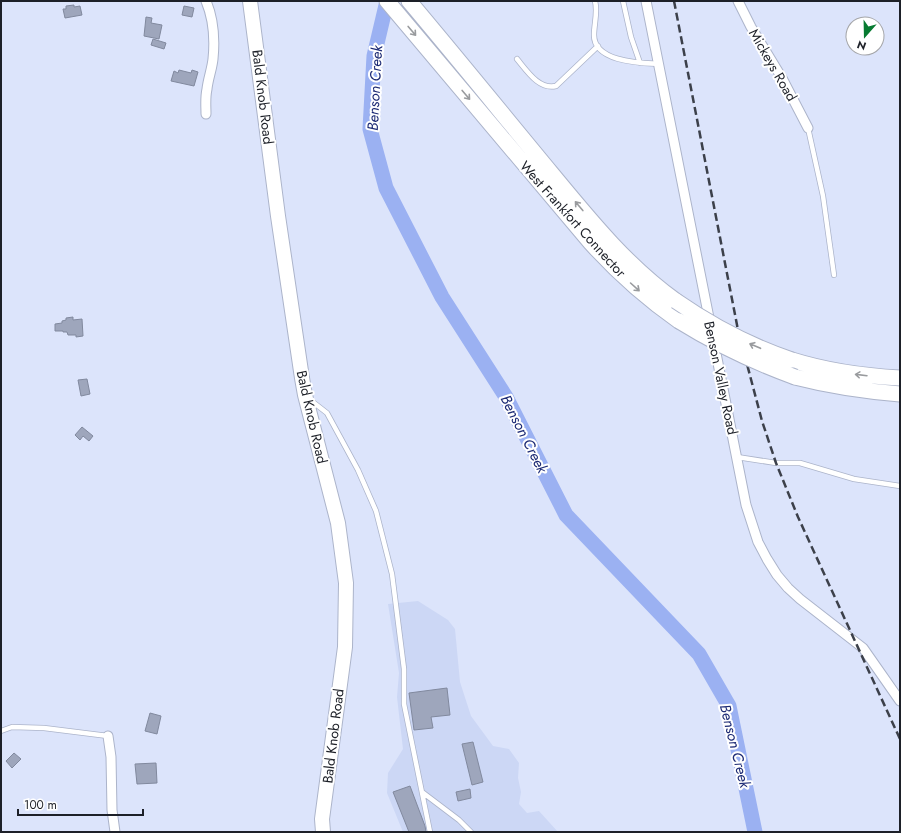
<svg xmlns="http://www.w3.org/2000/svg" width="901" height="833" font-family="Jost,sans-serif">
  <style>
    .built { fill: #ccd7f5 }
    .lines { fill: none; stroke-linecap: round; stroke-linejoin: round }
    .river { stroke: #9bb1f2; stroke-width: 15 }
    .building { fill: #9ea6bc; stroke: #81899e }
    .service-casing { stroke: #acb4ca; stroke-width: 6 }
    .minor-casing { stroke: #acb4ca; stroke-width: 11 }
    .primary-casing { stroke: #acb4ca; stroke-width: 16 }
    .trunk-casing { stroke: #acb4ca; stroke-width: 17 }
    .service { stroke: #fff; stroke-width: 4.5 }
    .minor { stroke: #fff; stroke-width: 9 }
    .primary { stroke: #fff; stroke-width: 14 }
    .trunk { stroke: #fff; stroke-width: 15 }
    .rail { stroke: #3c404a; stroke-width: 2.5; stroke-dasharray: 8 4; stroke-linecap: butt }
    .trunk-bridge-casing { stroke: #acb4ca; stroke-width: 17; stroke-linecap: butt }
    .trunk-bridge { stroke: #fff; stroke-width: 15 }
    .oneway { stroke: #999b9e }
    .labels { text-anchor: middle; stroke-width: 4; stroke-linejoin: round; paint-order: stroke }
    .street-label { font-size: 14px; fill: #1d2028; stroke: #fff }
    .water-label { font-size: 15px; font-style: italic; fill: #1d2b75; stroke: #fff }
  </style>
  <rect width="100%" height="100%" fill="#dce4fb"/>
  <!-- built -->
  <path class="built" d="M 418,601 L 448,620 L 455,629 L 460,682 L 471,716 L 493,746 L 509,749 L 519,763 L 518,778 L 521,792 L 519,804 L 527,813 L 539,811 L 558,832 L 403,832 L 387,793 L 388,773 L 403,749 L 397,697 L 399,673 L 388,604 Z"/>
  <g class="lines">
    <!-- river -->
    <path class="river" d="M 387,1 L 374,56 L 370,129 L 386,188 L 442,297 L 506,397 L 566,515 L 699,654 L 729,706 L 755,832"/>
  </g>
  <!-- building -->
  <path class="building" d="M 74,5 L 74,7 L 80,6 L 82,15 L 65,18 L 63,9 L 66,9 L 66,6 Z
    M 184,6 L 194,8 L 192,17 L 182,15 Z
    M 146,17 L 152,18 L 151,23 L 162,25 L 159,39 L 144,36 Z
    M 153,39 L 166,43 L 164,49 L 151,45 Z
    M 179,70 L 191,73 L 192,70 L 198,72 L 194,86 L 171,81 L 174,71 L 178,73 Z
    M 73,317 L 73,320 L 82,319 L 83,336 L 76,337 L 76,335 L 68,335 L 67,332 L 63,332 L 63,331 L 55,331 L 55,324 L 62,323 L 62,321 L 66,320 L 66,318 Z
    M 87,379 L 90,394 L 81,396 L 78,380 Z
    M 82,427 L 93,436 L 89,441 L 83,436 L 80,440 L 75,435 Z
    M 447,688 L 450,715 L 431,717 L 433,728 L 414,730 L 409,693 Z
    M 150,713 L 161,716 L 157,734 L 145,731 Z
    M 473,742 L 483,782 L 472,785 L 462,744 Z
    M 14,753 L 21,759 L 12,768 L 6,761 Z
    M 156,763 L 157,783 L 137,784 L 135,764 Z
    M 410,786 L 425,826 L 426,832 L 409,832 L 393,792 Z
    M 470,789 L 471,798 L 458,801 L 456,792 Z"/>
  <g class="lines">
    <defs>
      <path id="service" d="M 595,1 C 598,12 594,24 594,35 C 594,62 640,63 659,64
        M 623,1 L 631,37 L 640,63
        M 517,59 C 527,71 539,90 556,86 L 598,46
        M 808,128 L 823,196 L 834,275
        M 309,399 L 327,413 L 358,470 L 376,511 L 392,574 L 404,669 L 404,704 L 430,832
        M 737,457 L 776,463 L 800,463 L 854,479 L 900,486
        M 1,731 L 12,727 L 44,728 L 108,736
        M 422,792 L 459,820 L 471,832"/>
      <path id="minor" d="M 646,1 L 710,323
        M 738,1 L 751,27 L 782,78 L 808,128
        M 206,114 C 206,106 205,98 207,89 C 208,79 212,69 213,59 C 215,39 214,20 206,1
        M 713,338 L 746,505 L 758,542 L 767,559 L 777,575 L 788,588 L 800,599 L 863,648 L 900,701
        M 108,736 L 111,757 L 112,810 L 115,832"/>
      <path id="primary" d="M 250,1 L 278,216 L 302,378 L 305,395 L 338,523 L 346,583 L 345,647 L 322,819 L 323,832"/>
      <path id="trunk" d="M 387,1 L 590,242 C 617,272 646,298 679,321
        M 409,1 C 457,58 504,116 552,174 C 590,220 627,266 676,301
        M 792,360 C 827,371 863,376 900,378
        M 795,377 C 830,386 864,391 900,394"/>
    </defs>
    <!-- service casing -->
    <use href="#service" class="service-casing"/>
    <!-- minor casing -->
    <use href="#minor" class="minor-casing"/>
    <!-- primary casing -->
    <use href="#primary" class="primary-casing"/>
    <!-- trunk casing -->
    <use href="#trunk" class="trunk-casing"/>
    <!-- service -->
    <use href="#service" class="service"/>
    <!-- minor -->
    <use href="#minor" class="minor"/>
    <!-- primary -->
    <use href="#primary" class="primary"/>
    <!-- trunk -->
    <use href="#trunk" class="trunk"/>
    <!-- rail -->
    <path class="rail" d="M 674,1 L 738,330 L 762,421 L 776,463 L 798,517 L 900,739"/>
    <defs>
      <path id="trunk-bridge" d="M 676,301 C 712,326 750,346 792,360
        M 679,321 C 716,344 754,362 795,377"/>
    </defs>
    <!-- trunk-bridge casing -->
    <use href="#trunk-bridge" class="trunk-bridge-casing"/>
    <!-- trunk-bridge -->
    <use href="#trunk-bridge" class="trunk-bridge"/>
  </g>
  <!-- one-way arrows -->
  <defs><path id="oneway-shaft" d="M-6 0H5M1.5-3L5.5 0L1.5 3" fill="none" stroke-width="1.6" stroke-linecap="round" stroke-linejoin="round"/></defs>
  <g class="oneway">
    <use href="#oneway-shaft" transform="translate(412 31) rotate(50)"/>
    <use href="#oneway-shaft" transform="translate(466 95) rotate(50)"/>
    <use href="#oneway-shaft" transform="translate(579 206) rotate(-130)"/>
    <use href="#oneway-shaft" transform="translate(635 287) rotate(42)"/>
    <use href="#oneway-shaft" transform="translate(755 346) rotate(-157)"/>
    <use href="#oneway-shaft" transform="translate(861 375) rotate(-173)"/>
  </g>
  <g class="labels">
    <!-- street labels -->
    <g class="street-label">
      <text transform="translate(773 65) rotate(60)" y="5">Mickeys Road</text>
      <text transform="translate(263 97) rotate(83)" y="5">Bald Knob Road</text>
      <text transform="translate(573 219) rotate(48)" y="5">West Frankfort Connector</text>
      <text transform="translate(721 378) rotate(78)" y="5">Benson Valley Road</text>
      <text transform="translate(312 417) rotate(77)" y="5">Bald Knob Road</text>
      <text transform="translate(333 736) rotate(-83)" y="5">Bald Knob Road</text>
    </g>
    <!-- water labels -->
    <g class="water-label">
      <text transform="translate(375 88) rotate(-87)" y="5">Benson Creek</text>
      <text transform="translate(524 434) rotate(63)" y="5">Benson Creek</text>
      <text transform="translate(735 746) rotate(76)" y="5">Benson Creek</text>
    </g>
  </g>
  <!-- border -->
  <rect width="901" height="833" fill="none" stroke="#1d2028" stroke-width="4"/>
  <!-- north arrow -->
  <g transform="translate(865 36) rotate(200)"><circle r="19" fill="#ffffff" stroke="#a5a6a9"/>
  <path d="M0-3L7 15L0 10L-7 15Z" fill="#077b31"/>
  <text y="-6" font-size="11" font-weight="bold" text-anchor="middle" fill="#1d2028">N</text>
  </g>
  <!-- scale -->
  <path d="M18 809v6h125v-6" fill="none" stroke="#1d2028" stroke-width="2"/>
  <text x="24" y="809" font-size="12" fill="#1d2028" stroke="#ffffff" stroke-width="3" paint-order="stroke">100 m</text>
</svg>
